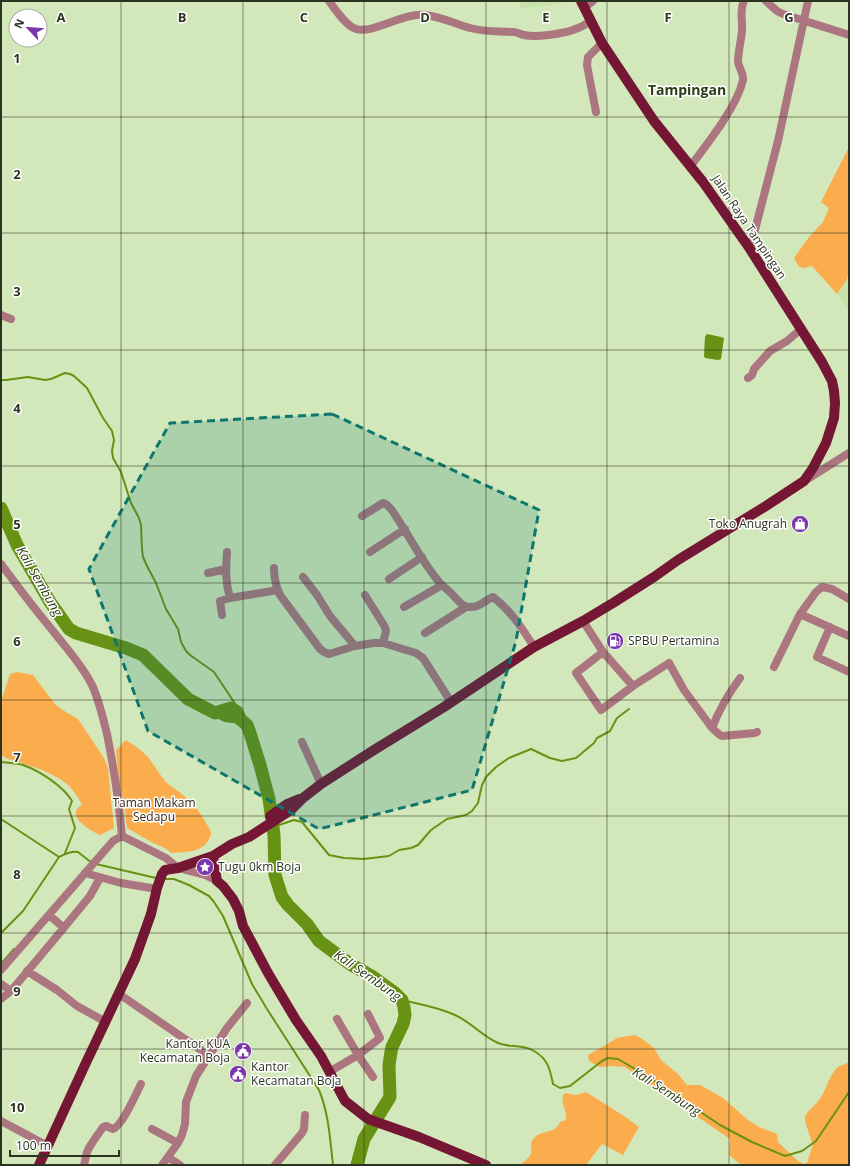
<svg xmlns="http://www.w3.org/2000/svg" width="850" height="1166" font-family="'Open Sans',sans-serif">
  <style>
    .built { fill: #c9e1ab }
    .green { fill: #fbac4d }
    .water { fill: #689213 }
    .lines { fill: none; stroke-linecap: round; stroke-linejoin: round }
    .stream { stroke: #689213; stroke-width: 2 }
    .canal { stroke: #689213; stroke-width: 8 }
    .river { stroke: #689213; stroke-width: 13 }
    .minor { stroke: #ac7680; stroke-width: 8 }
    .major { stroke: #751634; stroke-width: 10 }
    .marked { fill: #0f766e; fill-opacity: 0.2; stroke: #0f766e; stroke-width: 3; stroke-dasharray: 8 5; stroke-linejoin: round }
    .grid { fill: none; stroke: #2b3321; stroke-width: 1; stroke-opacity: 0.55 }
    .labels { text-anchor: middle; stroke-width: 3; stroke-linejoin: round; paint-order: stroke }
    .street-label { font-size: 12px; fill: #2b3321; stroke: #fff }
    .poi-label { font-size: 12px; fill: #2b3321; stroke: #fff; text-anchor: start }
    .park-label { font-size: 12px; fill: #372716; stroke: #fff }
    .water-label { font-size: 13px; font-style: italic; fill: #2a3c0d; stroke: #fff }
    .quarter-label { font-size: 14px; font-weight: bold; fill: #2c3c13; stroke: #fff }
    .grid-label { font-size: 13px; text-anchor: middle; font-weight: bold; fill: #2b3321; stroke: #fff; stroke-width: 3; stroke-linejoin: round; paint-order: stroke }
  </style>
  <rect width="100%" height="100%" fill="#d3e8ba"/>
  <!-- built -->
  <path class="built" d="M 519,1 L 569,1 L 548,6 L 521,8 Z
    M 849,263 L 849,314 L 841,298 L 837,294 L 846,281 Z"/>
  <!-- green -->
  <path class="green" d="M 849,143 L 848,275 L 846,281 L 837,294 L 812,266 L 804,268 L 799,267 L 794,258 L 809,237 L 823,222 L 829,208 L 821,202 L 848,149 Z
    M 17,672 L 33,675 L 55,704 L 61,709 L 78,719 L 104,758 L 108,768 L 114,828 L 100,835 C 93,832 73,821 76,811 C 77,808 80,806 82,804 C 78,798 74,791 69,786 C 60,777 39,768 27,765 C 19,762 8,760 1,755 L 1,702 L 10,674 Z
    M 126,740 C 134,745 141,750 148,757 C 154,765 159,774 166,782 C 171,787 177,790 183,795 C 195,804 204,818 211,832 C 211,836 210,837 208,841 C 200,853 184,852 171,853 L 165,848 L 153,843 L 127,828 L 124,804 L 119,781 L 116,750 Z
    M 635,1035 L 641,1038 L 654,1048 L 661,1060 L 678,1074 L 687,1085 L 700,1085 L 723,1098 L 748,1120 L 759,1127 L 775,1133 L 777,1135 L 778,1142 L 798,1161 L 804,1164 L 807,1163 L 813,1144 C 811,1139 804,1121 805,1117 C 807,1110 815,1106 819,1100 C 826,1091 828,1079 835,1070 C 838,1065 845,1065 849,1062 L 849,1165 L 741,1165 L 729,1155 L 730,1139 L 625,1067 L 612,1066 L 600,1067 L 589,1061 L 588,1055 L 604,1046 L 617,1038 Z
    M 586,1092 L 624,1116 L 639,1127 L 623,1155 L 602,1144 L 586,1165 L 520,1165 C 523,1162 530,1158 531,1153 C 533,1148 528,1144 534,1138 C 541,1130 556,1134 560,1122 L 566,1120 C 567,1110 561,1105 563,1095 L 565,1093 L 576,1095 Z"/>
  <!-- water -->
  <path class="water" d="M 707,334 L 721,337 L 724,338 L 721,359 L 718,360 L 705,358 L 704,356 L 705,337 Z"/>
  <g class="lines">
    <!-- stream -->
    <path class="stream" d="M 1,380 L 6,380 L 28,377 L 45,380 L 51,379 L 65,373 L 70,374 L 74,376 L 87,388 L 103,418 L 112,431 L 114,440 L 112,451 L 113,458 L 121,472 L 131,503 L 139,518 L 141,525 L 142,549 L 143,557 L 147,566 L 156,583 L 166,609 L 178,629 L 181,642 L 186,651 L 190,655 L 214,672 L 238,708 L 237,712
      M 1,762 C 8,763 16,763 23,765 C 40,771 63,786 72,801 L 69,809 L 75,828 L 65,853
      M 1,819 L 59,857
      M 273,827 L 294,820 L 302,822 L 329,855 L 344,858 L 364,859 L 389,856 L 399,850 L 411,848 L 418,845 L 431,830 L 447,819 L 466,815 L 472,811 L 478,803 L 482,785 L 486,777 L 496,767 L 509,758 L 531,749 L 550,758 L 562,761 L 576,758 L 594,743 L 597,738 L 610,731 L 617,718 L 629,709
      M 96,864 L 156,878
      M 164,879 L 174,879 L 189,885 L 209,896 L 214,902 L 223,916 L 252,984 L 267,1009 L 319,1090 C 329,1114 330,1140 333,1165
      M 1,933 L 23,911 L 59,857 C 65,854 71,851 78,852 L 92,863
      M 1,964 L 14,949
      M 402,1000 C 419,1004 438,1007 455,1015 C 471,1022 482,1036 498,1043 C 510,1048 523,1044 534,1051 C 548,1059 550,1069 553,1084 L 560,1088 L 570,1086 L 602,1061 L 608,1058 L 618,1059 L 647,1076 L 720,1125 L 752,1142 L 785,1156 L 802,1151 L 816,1141 L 849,1092"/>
    <!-- canal -->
    <path class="canal" d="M 215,713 L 225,718 L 241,720"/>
    <!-- river -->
    <path class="river" d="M 1,508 L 17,545 L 50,602 L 69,629 L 76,633 L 126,648 L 143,655 L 188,699 L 215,713 L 231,708 L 237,712 L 241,720 L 247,725 L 250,733 L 260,765 L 269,799 L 274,835 L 275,875 L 282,897 L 288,905 L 307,924 L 319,941 L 350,964 L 373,977 L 395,993 L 402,1000 L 404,1007 L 405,1015 L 403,1024 L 392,1047 L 391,1052 L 389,1065 L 390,1097 L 364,1139 L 357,1165"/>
    <!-- minor -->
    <path class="minor" d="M 329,1 C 335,9 346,26 356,29 C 373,34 402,13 424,15 C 440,16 455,24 470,28 C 485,32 498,31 513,32 C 517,32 520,34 524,35 C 532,37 541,36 549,35 C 565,33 578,30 591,21
      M 766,1 L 777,11 L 783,14 L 849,35
      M 585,7 L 593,1
      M 596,112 L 587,65 L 588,57 L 602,43
      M 690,167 C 707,144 737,107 743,80 C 744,73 739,69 738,62 C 738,53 741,41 742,31 C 743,21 739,11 744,1
      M 750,249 L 778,141 L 808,1
      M 1,315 L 11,319
      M 748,378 L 752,375 L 754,369 L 770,351 L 787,341 L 800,330
      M 806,480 L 849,453
      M 362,516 L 383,503 L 386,504 L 391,509 C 408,533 421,561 440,583 C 444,587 448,590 452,594 C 456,598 461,606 468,607 C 479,608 484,601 493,597 C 511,611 522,628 534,647
      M 227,552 C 226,568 225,582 230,598
      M 370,552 L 405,529
      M 1,564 C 18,587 35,610 53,631 C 67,649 82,665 92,685 C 99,700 103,718 107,734 C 114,769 119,801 122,836
      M 274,568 C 274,578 276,587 280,595 L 320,649 L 324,652 L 329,654 L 355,646 L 374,643 L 383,643 L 416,653 L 423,658 L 451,702
      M 208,573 L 226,569
      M 303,577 L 317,595 L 330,616 L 355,646
      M 389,579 L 422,557
      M 365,595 L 385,627 L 386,631 L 383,643
      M 404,607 L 442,585
      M 800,614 L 816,592 L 822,587 L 832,589 L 849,599
      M 222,615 L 220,601 L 230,598 L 278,590
      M 583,621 L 603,652 L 633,686 L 669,663 L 684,690 L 712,728 C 719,710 729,693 740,678
      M 830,627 L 817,657 L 849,672
      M 425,633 L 466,607
      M 603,652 L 576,673 L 601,710 L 633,686
      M 774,667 L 800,614 L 849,636
      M 712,728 L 720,735 L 722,736 L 755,733 L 757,732
      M 302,742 L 321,784
      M 85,873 L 121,883 L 157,889
      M 49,915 L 64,928
      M 1,970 L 113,841 L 122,836 L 166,858 L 178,868 L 205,875 L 217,881
      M 27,971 L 57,990 L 77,1006 L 106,1022
      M 1,984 L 11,991 L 62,930 L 90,896 L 100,878
      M 119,994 L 201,1050 L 205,1058 L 205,1062 L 196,1076 L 186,1102 L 185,1124 L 182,1135 L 178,1143 L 162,1165
      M 1,999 L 11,991
      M 337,1019 L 358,1055 L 373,1077
      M 205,1062 L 227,1028 L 247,1003
      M 329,1072 L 358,1055 L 380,1038 L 368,1014
      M 1,1121 L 48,1146
      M 152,1129 L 178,1143
      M 168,1157 L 180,1165
      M 84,1165 C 85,1161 86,1156 87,1152 C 91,1143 98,1135 103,1127 L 106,1126 L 113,1129 C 122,1126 136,1094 141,1084
      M 275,1165 L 302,1133 L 304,1129 L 305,1115"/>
    <!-- major -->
    <path class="major" d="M 270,816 L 287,804 L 299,799
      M 213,856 L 217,881 L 223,886 L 233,899 L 239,911 L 243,926 L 268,973 L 296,1020 L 321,1056 L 345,1101 L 368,1119 L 419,1137 L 486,1165
      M 39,1165 L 84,1067 L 135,959 L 151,914 L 157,888 L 162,874 L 165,870 L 178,868 L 204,859 L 213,856 L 232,844 L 249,837 L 291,810 L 303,798 L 321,784 L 374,750 L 444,707 L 534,647 L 583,621 L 613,603 L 654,577 L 678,560 L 766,506 L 804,481 L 813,468 L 826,443 L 834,418 L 835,403 L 834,391 L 832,381 L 822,362 L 750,249 L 703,182 L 654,121 L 602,43 L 581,1"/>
  </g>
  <!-- marked area -->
  <path class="marked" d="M 332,414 L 539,510 L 516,641 L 472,790 L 319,829 L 148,731 L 89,569 L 170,423 Z"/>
  <!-- grid -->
  <path class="grid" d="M 121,1 L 121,1165M 243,1 L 243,1165M 364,1 L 364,1165M 486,1 L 486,1165M 607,1 L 607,1165M 729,1 L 729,1165M 1,117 L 849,117M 1,233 L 849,233M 1,350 L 849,350M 1,466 L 849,466M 1,583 L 849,583M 1,700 L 849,700M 1,816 L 849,816M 1,933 L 849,933M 1,1049 L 849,1049"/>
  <!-- icons -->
  <defs>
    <symbol id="shop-disc" viewBox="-11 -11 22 22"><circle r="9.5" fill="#7a36aa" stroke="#fff"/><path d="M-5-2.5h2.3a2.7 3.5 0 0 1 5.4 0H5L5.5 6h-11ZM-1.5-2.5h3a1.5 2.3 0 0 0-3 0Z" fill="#fff"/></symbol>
    <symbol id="fuel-disc" viewBox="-11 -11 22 22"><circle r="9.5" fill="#7a36aa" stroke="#fff"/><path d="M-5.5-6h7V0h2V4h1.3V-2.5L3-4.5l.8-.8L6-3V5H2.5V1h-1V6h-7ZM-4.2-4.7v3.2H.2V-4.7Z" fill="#fff"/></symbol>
    <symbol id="sight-disc" viewBox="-11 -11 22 22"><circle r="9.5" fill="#7a36aa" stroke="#fff"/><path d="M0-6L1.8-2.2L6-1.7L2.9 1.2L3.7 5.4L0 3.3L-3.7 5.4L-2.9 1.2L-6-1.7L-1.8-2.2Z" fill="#fff"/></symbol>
    <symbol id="civic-disc" viewBox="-11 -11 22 22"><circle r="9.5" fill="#7a36aa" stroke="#fff"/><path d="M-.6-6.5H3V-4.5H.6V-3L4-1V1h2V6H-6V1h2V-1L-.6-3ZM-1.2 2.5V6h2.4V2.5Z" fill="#fff"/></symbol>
  </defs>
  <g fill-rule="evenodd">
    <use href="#shop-disc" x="790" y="514" width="20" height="20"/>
    <use href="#fuel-disc" x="605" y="631" width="20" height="20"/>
    <use href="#sight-disc" x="195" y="857" width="20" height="20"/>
    <use href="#civic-disc" x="233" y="1041" width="20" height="20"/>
    <use href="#civic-disc" x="228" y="1064" width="20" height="20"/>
  </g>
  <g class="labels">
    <!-- street labels -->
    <g class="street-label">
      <text transform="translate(749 227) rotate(56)" y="4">Jalan Raya Tampingan</text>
    </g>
    <!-- poi labels -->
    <g class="poi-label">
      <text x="787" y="528" text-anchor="end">Toko Anugrah</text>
      <text x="628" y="645">SPBU Pertamina</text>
      <text x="218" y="871">Tugu 0km Boja</text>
      <text x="230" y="1048" text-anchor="end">Kantor KUA<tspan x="230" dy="14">Kecamatan Boja</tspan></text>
      <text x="251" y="1071">Kantor<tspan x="251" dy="14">Kecamatan Boja</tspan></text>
    </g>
    <!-- park labels -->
    <g class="park-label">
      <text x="154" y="807">Taman Makam<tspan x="154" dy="14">Sedapu</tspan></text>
    </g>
    <!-- water labels -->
    <g class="water-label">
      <text transform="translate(40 581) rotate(60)" y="5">Kali Sembung</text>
      <text transform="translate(368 975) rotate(35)" y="5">Kali Sembung</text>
      <text transform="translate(667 1091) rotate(33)" y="5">Kali Sembung</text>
    </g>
    <!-- quarter labels -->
    <g class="quarter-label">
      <text x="687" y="95">Tampingan</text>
    </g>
  </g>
  <g class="grid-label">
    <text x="61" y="22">A</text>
    <text x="182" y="22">B</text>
    <text x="304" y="22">C</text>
    <text x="425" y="22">D</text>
    <text x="546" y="22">E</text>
    <text x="668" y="22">F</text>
    <text x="789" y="22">G</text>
    <text x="17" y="63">1</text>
    <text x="17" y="179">2</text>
    <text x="17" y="296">3</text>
    <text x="17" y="413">4</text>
    <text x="17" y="529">5</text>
    <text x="17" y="646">6</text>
    <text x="17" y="762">7</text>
    <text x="17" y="879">8</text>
    <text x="17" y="996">9</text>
    <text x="17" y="1112">10</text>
  </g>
  <!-- border -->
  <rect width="850" height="1166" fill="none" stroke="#2b3321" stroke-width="4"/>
  <!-- north arrow -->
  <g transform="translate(28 28) rotate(296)"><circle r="19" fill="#ffffff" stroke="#aaada6"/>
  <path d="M0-3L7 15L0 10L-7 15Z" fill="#7a36aa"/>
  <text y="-6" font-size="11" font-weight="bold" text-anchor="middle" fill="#2b3321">N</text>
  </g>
  <!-- scale -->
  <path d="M10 1150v6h109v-6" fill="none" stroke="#2b3321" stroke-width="2"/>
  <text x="16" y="1150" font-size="12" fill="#2b3321" stroke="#ffffff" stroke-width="3" paint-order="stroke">100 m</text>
</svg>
